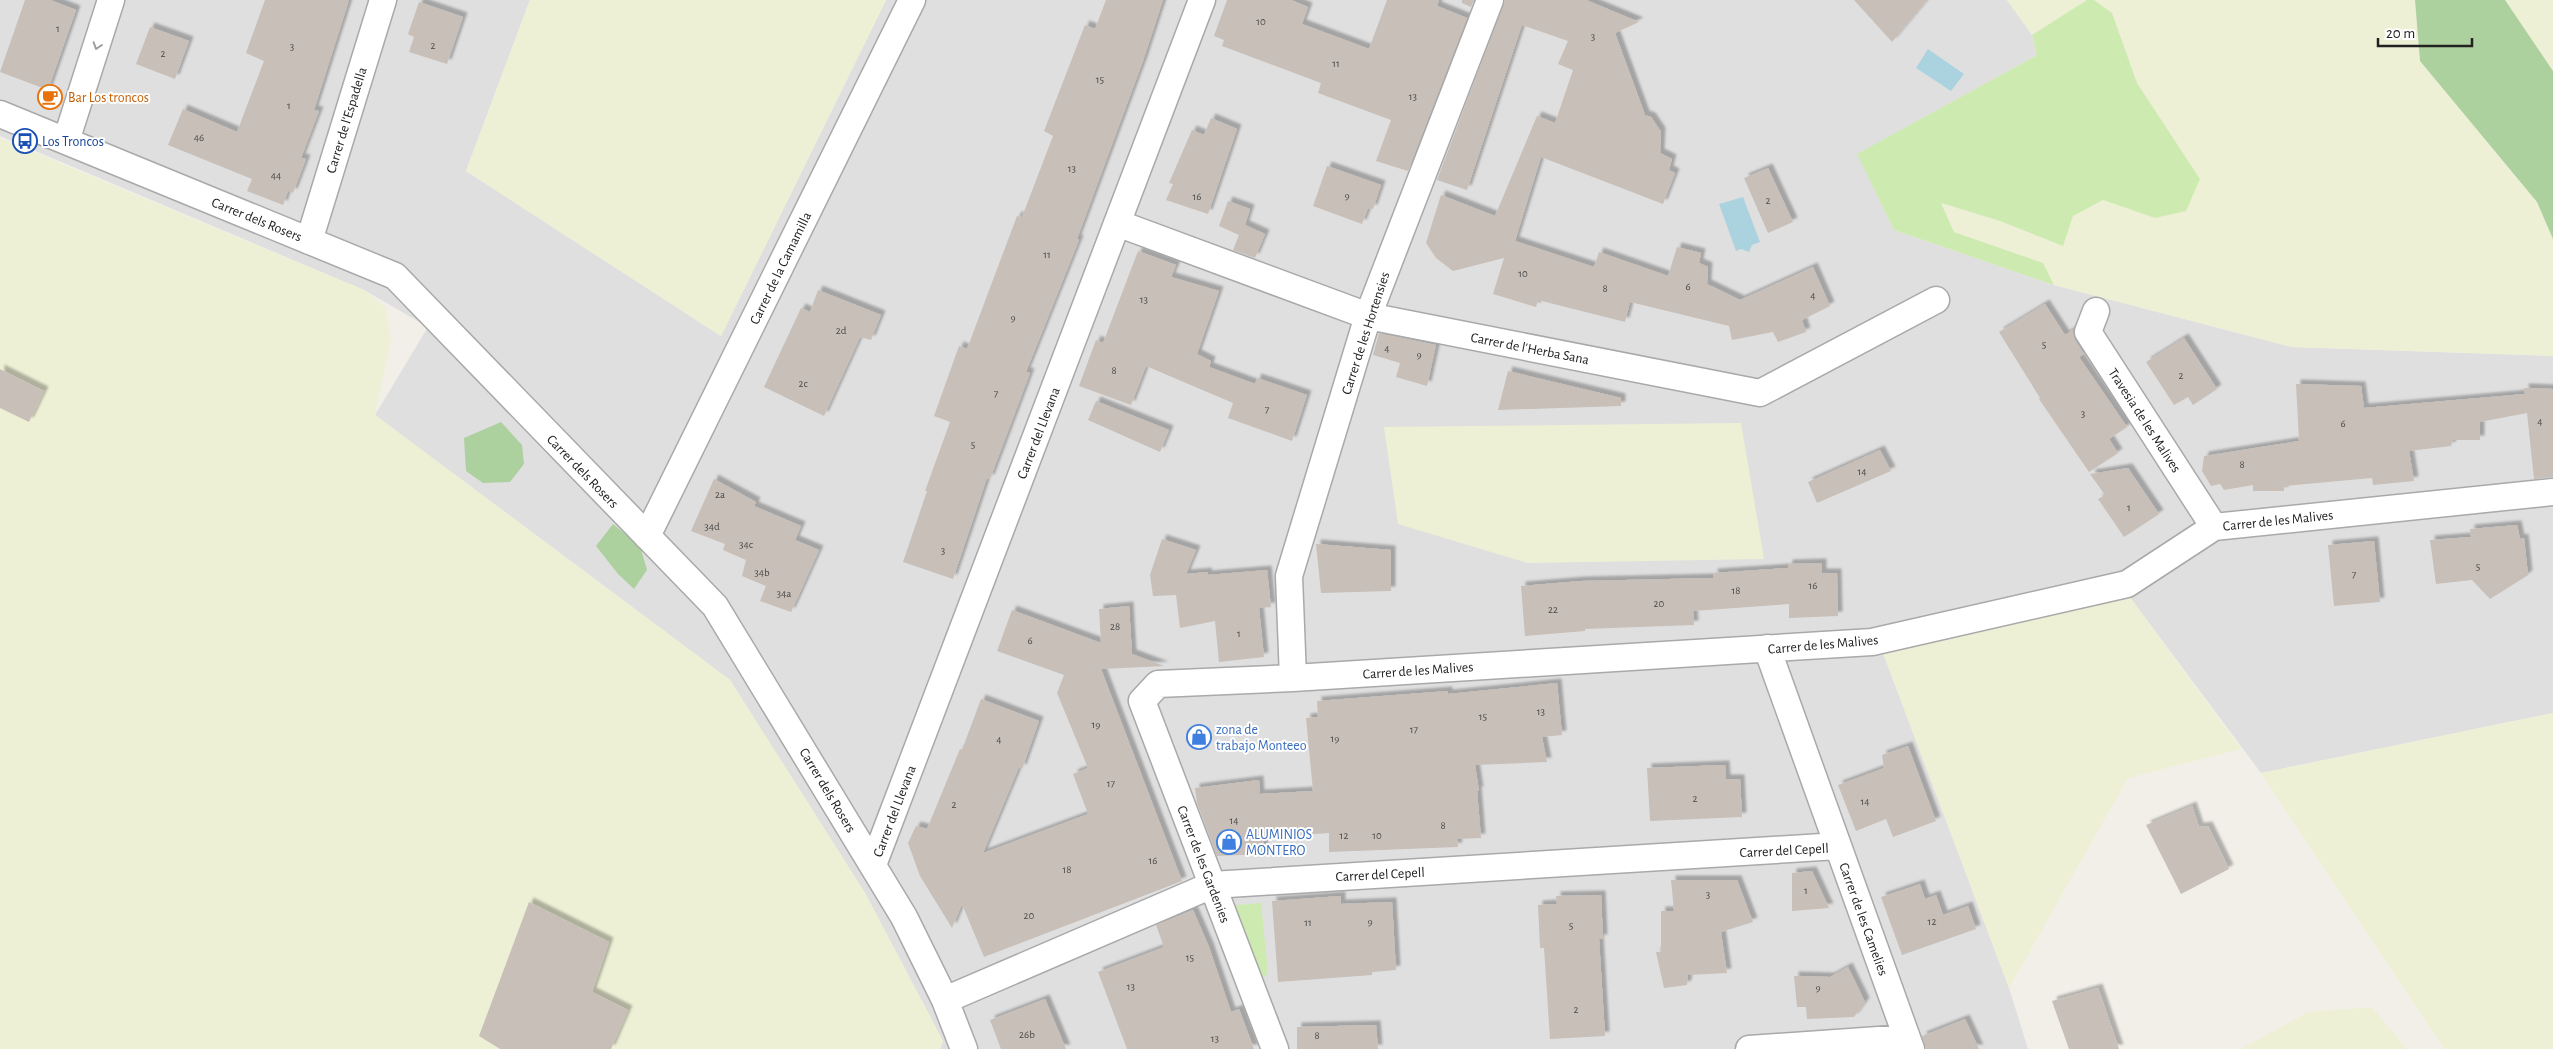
<svg xmlns="http://www.w3.org/2000/svg" width="2553" height="1049" font-family="'Alegreya Sans',sans-serif">
  <style>
    .residential { fill: #e0dfdf }
    .farmland { fill: #eef0d5 }
    .grass { fill: #cdebb0 }
    .forest { fill: #add19e }
    .water { fill: #aad3df }
    .building { fill: #c7bfb8; filter: url(#shadow) }
    .lines { fill: none; stroke-linecap: round; stroke-linejoin: round }
    .minor-casing { stroke: #a9a9a9; stroke-width: 29 }
    .minor { stroke: #fff; stroke-width: 26 }
    .oneway { stroke: #9c9c9c }
    .labels { text-anchor: middle; stroke-width: 4; stroke-linejoin: round; paint-order: stroke }
    .number-label { font-size: 11px; fill: #4b4948 }
    .food-label { font-size: 14px; fill: #c56008; stroke: #fff; text-anchor: start }
    .street-label { font-size: 14px; fill: #222; stroke: #fff }
    .transit-label { font-size: 14px; fill: #164399; stroke: #fff; text-anchor: start }
    .shop-label { font-size: 14px; fill: #366cbe; stroke: #fff; text-anchor: start }
  </style>
  <defs>
    <filter id="shadow"><feDropShadow dx="4.5" dy="-4.5" stdDeviation="1" flood-color="#0004"/></filter>
  </defs>
  <rect width="100%" height="100%" fill="#f2efe9"/>
  <!-- residential -->
  <path class="residential" d="M 0,0 L 530,0 L 466,171 L 721,336 L 886,0 L 2007,0 L 2032,35 L 2037,55 L 1858,154 L 1894,230 L 2054,285 L 2292,347 L 2553,356 L 2553,713 L 2261,773 L 2129,596 L 1883,653 L 2009,988 L 2028,1049 L 940,1049 L 943,1041 L 865,893 L 730,680 L 375,415 L 428,327 L 364,290 L 0,136 Z"/>
  <!-- farmland -->
  <path class="farmland" d="M 530,0 L 886,0 L 721,336 L 466,171 Z
    M 2007,0 L 2087,0 L 2032,35 Z
    M 2094,0 L 2415,0 L 2420,61 L 2537,202 L 2553,239 L 2553,356 L 2292,347 L 2054,285 L 2043,263 L 1954,232 L 1941,203 L 2000,221 L 2063,246 L 2073,216 L 2103,200 L 2155,218 L 2200,179 L 2137,83 L 2112,13 Z
    M 2505,0 L 2553,0 L 2553,71 Z
    M 0,138 L 364,290 L 386,308 L 391,341 L 375,415 L 730,680 L 865,893 L 943,1041 L 940,1049 L 0,1049 Z
    M 1741,423 L 1764,559 L 1528,563 L 1398,524 L 1384,427 Z
    M 2129,596 L 2241,749 L 2128,778 L 2009,988 L 1883,653 Z
    M 2553,713 L 2553,1049 L 2444,1049 L 2261,773 Z
    M 2372,1007 L 2407,1049 L 2241,1049 L 2308,1012 Z"/>
  <!-- grass -->
  <path class="grass" d="M 2087,0 L 2094,0 L 2112,13 L 2137,83 L 2200,179 L 2186,211 L 2155,218 L 2103,200 L 2073,216 L 2063,246 L 2000,221 L 1941,203 L 1954,232 L 2043,263 L 2054,285 L 1894,230 L 1857,154 L 2037,55 L 2032,35 Z
    M 1261,903 L 1268,974 L 1255,982 L 1228,906 Z"/>
  <!-- forest -->
  <path class="forest" d="M 2415,0 L 2505,0 L 2553,71 L 2553,239 L 2537,202 L 2420,61 Z
    M 501,422 L 522,445 L 524,464 L 510,482 L 483,483 L 466,471 L 464,438 Z
    M 613,524 L 640,546 L 647,570 L 634,589 L 618,574 L 596,546 Z"/>
  <!-- water -->
  <path class="water" d="M 1928,49 L 1964,74 L 1951,91 L 1916,68 Z
    M 1743,197 L 1760,242 L 1752,245 L 1749,252 L 1741,249 L 1736,251 L 1719,204 Z"/>
  <!-- building -->
  <path class="building" d="M 25,0 L 50,0 L 76,10 L 48,90 L 0,72 Z
    M 265,0 L 349,0 L 314,110 L 319,111 L 301,158 L 306,159 L 293,193 L 288,191 L 283,205 L 247,191 L 252,179 L 168,145 L 183,109 L 237,132 L 264,61 L 246,53 Z
    M 1106,0 L 1163,0 L 1143,61 L 1077,239 L 1079,240 L 1026,372 L 1030,373 L 990,479 L 987,478 L 953,579 L 903,562 L 927,491 L 925,491 L 950,422 L 934,416 L 959,346 L 967,349 L 1017,216 L 1022,217 L 1053,136 L 1044,131 L 1085,25 L 1095,29 Z
    M 1227,0 L 1291,0 L 1308,7 L 1302,24 L 1369,49 L 1387,0 L 1439,0 L 1437,6 L 1467,18 L 1408,171 L 1376,161 L 1391,120 L 1318,93 L 1321,83 L 1222,46 L 1224,40 L 1214,36 Z
    M 1462,0 L 1474,0 L 1471,7 L 1462,3 Z
    M 1505,0 L 1586,0 L 1639,22 L 1615,33 L 1645,115 L 1651,117 L 1661,132 L 1660,153 L 1672,159 L 1669,170 L 1675,173 L 1663,204 L 1541,157 L 1515,241 L 1594,267 L 1599,252 L 1668,276 L 1677,247 L 1701,253 L 1699,263 L 1708,267 L 1707,284 L 1740,300 L 1813,267 L 1830,306 L 1802,320 L 1806,332 L 1778,342 L 1773,332 L 1732,340 L 1729,326 L 1630,302 L 1625,322 L 1538,300 L 1536,307 L 1493,294 L 1504,258 L 1453,271 L 1436,258 L 1426,243 L 1441,195 L 1495,216 L 1537,116 L 1555,123 L 1573,70 L 1558,64 L 1568,41 L 1522,25 L 1467,190 L 1437,180 Z
    M 1854,0 L 1927,0 L 1892,42 Z
    M 419,2 L 463,17 L 447,64 L 409,52 L 414,37 L 408,34 Z
    M 150,27 L 189,41 L 175,79 L 136,64 Z
    M 1211,118 L 1237,129 L 1208,214 L 1166,200 L 1173,184 L 1169,183 L 1192,130 L 1204,135 Z
    M 1327,166 L 1381,185 L 1373,209 L 1368,208 L 1362,224 L 1313,206 Z
    M 1768,168 L 1793,222 L 1768,233 L 1744,178 Z
    M 1228,201 L 1250,209 L 1245,225 L 1265,234 L 1255,258 L 1233,250 L 1239,235 L 1219,226 Z
    M 1138,251 L 1176,265 L 1171,277 L 1219,291 L 1197,354 L 1211,361 L 1209,367 L 1255,384 L 1257,378 L 1307,395 L 1292,441 L 1228,418 L 1233,403 L 1146,366 L 1131,405 L 1079,386 L 1096,340 L 1103,343 Z
    M 818,290 L 881,315 L 871,340 L 860,337 L 824,416 L 764,387 L 801,308 L 810,312 Z
    M 2045,304 L 2065,335 L 2073,330 L 2075,340 L 2084,354 L 2079,357 L 2127,427 L 2109,439 L 2118,453 L 2089,472 L 2039,399 L 2040,398 L 1999,332 Z
    M 1379,333 L 1436,345 L 1427,386 L 1396,377 L 1400,363 L 1373,355 Z
    M 2184,338 L 2217,389 L 2193,405 L 2188,397 L 2174,405 L 2146,362 Z
    M 0,369 L 44,391 L 29,422 L 0,408 Z
    M 1508,371 L 1621,398 L 1621,406 L 1498,410 Z
    M 2296,384 L 2361,386 L 2364,408 L 2525,394 L 2524,388 L 2553,389 L 2553,477 L 2534,479 L 2527,413 L 2480,422 L 2480,440 L 2453,440 L 2451,446 L 2409,451 L 2414,481 L 2373,485 L 2372,478 L 2284,486 L 2284,491 L 2253,491 L 2253,485 L 2224,490 L 2220,484 L 2211,486 L 2202,471 L 2204,456 L 2299,441 Z
    M 1096,401 L 1169,430 L 1160,452 L 1088,420 Z
    M 1880,450 L 1891,471 L 1817,503 L 1808,482 Z
    M 2128,468 L 2159,514 L 2124,537 L 2098,499 L 2105,495 L 2090,474 Z
    M 714,479 L 756,502 L 754,506 L 801,526 L 795,540 L 819,550 L 791,612 L 760,601 L 766,586 L 742,576 L 746,560 L 723,550 L 725,544 L 691,531 Z
    M 2517,525 L 2520,539 L 2524,538 L 2528,575 L 2490,599 L 2472,580 L 2436,584 L 2430,540 L 2471,537 L 2470,529 Z
    M 1162,539 L 1196,550 L 1186,574 L 1208,572 L 1207,575 L 1267,570 L 1271,607 L 1259,608 L 1264,657 L 1219,662 L 1215,621 L 1180,628 L 1176,595 L 1153,596 L 1150,575 Z
    M 2374,541 L 2380,602 L 2334,606 L 2328,545 Z
    M 1316,544 L 1391,550 L 1391,591 L 1321,593 Z
    M 1822,563 L 1822,573 L 1837,573 L 1838,616 L 1789,618 L 1789,604 L 1693,611 L 1694,625 L 1585,629 L 1585,631 L 1525,636 L 1521,586 L 1581,581 L 1714,578 L 1713,573 L 1788,568 L 1788,564 Z
    M 1129,606 L 1132,654 L 1164,666 L 1101,669 L 1182,881 L 984,957 L 962,904 L 952,928 L 920,876 L 908,843 L 916,826 L 927,829 L 960,749 L 962,750 L 981,699 L 1039,721 L 1022,769 L 1019,767 L 983,853 L 1088,814 L 1073,774 L 1088,768 L 1057,693 L 1064,675 L 997,651 L 1012,610 L 1101,643 L 1099,609 Z
    M 1557,683 L 1562,735 L 1542,737 L 1547,762 L 1475,765 L 1479,791 L 1477,791 L 1481,838 L 1457,839 L 1458,847 L 1329,852 L 1329,833 L 1263,838 L 1264,854 L 1217,856 L 1197,803 L 1195,788 L 1259,780 L 1260,794 L 1313,791 L 1306,718 L 1318,717 L 1317,701 L 1448,691 L 1448,694 Z
    M 1908,746 L 1936,821 L 1893,837 L 1886,819 L 1856,831 L 1838,785 L 1884,768 L 1882,755 Z
    M 1725,765 L 1726,779 L 1740,779 L 1742,817 L 1650,821 L 1647,768 Z
    M 2192,806 L 2199,827 L 2208,826 L 2229,869 L 2181,894 L 2146,825 Z
    M 1812,871 L 1829,908 L 1792,911 L 1792,873 Z
    M 1671,880 L 1737,880 L 1753,922 L 1721,932 L 1727,973 L 1688,975 L 1687,985 L 1664,988 L 1656,952 L 1661,952 L 1661,911 L 1674,911 Z
    M 1920,884 L 1925,899 L 1936,895 L 1943,915 L 1968,906 L 1976,929 L 1902,955 L 1881,897 Z
    M 1601,895 L 1603,939 L 1599,939 L 1605,1036 L 1550,1039 L 1544,948 L 1540,948 L 1538,905 L 1557,904 L 1556,896 Z
    M 1341,896 L 1341,904 L 1392,902 L 1396,970 L 1372,972 L 1372,975 L 1278,982 L 1272,901 Z
    M 529,902 L 609,942 L 592,992 L 628,1010 L 611,1049 L 500,1049 L 479,1036 Z
    M 1193,910 L 1209,947 L 1231,1012 L 1239,1009 L 1254,1049 L 1127,1049 L 1098,972 L 1164,947 L 1156,925 Z
    M 1848,967 L 1865,1002 L 1854,1017 L 1807,1019 L 1806,1007 L 1797,1007 L 1794,976 L 1830,977 Z
    M 2098,988 L 2119,1049 L 2069,1049 L 2052,1001 Z
    M 1045,999 L 1066,1049 L 1001,1049 L 990,1020 Z
    M 1965,1019 L 1979,1049 L 1926,1049 L 1922,1036 Z
    M 1376,1025 L 1378,1049 L 1297,1049 L 1297,1027 Z"/>
  <g class="lines">
    <defs>
      <path id="minor" d="M 0,114 L 395,276 L 715,606 L 904,917 L 945,1000 L 964,1049
        M 66,141 L 111,0
        M 1117,223 L 1368,316 L 1760,393 L 1936,300
        M 309,241 L 383,0
        M 2096,311 L 2088,332 L 2214,527
        M 647,536 L 912,0
        M 1767,648 L 1911,1049
        M 1293,678 L 1289,576 L 1368,316 L 1490,0
        M 873,865 L 1202,0
        M 945,1000 L 1212,885 L 1838,846
        M 1275,1049 L 1142,701 L 1158,684 L 1293,678 L 1872,642 L 2127,584 L 2214,527 L 2553,492
        M 1749,1049 L 1907,1038"/>
    </defs>
    <!-- minor casing -->
    <use href="#minor" class="minor-casing"/>
    <!-- minor -->
    <use href="#minor" class="minor"/>
  </g>
  <!-- one-way arrows -->
  <defs><path id="oneway-chevron" d="M-2-3.5L2.5 0L-2 3.5" fill="none" stroke-width="1.6" stroke-linecap="round" stroke-linejoin="round" transform="scale(1.25)"/></defs>
  <use class="oneway" href="#oneway-chevron" transform="translate(97 46) rotate(108)"/>
  <!-- icons -->
  <defs>
    <symbol id="cafe-ring" viewBox="-11 -11 22 22"><circle r="9.5" fill="#fff" stroke="#e8710a" stroke-width="1.5"/><path d="M-5.5-4.5H6V0H3Q3 3.5 0 3.5H-2.5Q-5.5 3.5-5.5 0ZM3-3.2v2h1.7v-2ZM-6 4.5H4V6H-6Z" fill="#e8710a"/></symbol>
    <symbol id="bus-ring" viewBox="-11 -11 22 22"><circle r="9.5" fill="#fff" stroke="#1a4fb4" stroke-width="1.5"/><path d="M-5-6H5V4H4V6H2V4H-2V6H-4V4H-5ZM-3.5-4V0h7V-4ZM-3.5 1.2v1.5H-2V1.2ZM2 1.2v1.5H3.5V1.2Z" fill="#1a4fb4"/></symbol>
    <symbol id="shop-ring" viewBox="-11 -11 22 22"><circle r="9.5" fill="#fff" stroke="#3f7fe0" stroke-width="1.5"/><path d="M-5-2.5h2.3a2.7 3.5 0 0 1 5.4 0H5L5.5 6h-11ZM-1.5-2.5h3a1.5 2.3 0 0 0-3 0Z" fill="#3f7fe0"/></symbol>
  </defs>
  <g fill-rule="evenodd">
    <use href="#cafe-ring" x="36" y="83" width="28" height="28"/>
    <use href="#bus-ring" x="11" y="127" width="28" height="28"/>
    <use href="#shop-ring" x="1185" y="723" width="28" height="28"/>
    <use href="#shop-ring" x="1215" y="828" width="28" height="28"/>
  </g>
  <g class="labels">
    <!-- number labels -->
    <g class="number-label">
      <text x="1261" y="25">10</text>
      <text x="58" y="32">1</text>
      <text x="1593" y="40">3</text>
      <text x="433" y="49">2</text>
      <text x="292" y="50">3</text>
      <text x="163" y="57">2</text>
      <text x="1336" y="67">11</text>
      <text x="1100" y="83">15</text>
      <text x="1413" y="100">13</text>
      <text x="289" y="109">1</text>
      <text x="199" y="141">46</text>
      <text x="1072" y="172">13</text>
      <text x="276" y="179">44</text>
      <text x="1347" y="199">9</text>
      <text x="1197" y="200">16</text>
      <text x="1768" y="204">2</text>
      <text x="1047" y="258">11</text>
      <text x="1523" y="277">10</text>
      <text x="1688" y="290">6</text>
      <text x="1605" y="292">8</text>
      <text x="1813" y="299">4</text>
      <text x="1144" y="303">13</text>
      <text x="1013" y="321">9</text>
      <text x="841" y="334">2d</text>
      <text x="2044" y="348">5</text>
      <text x="1387" y="352">4</text>
      <text x="1419" y="358">9</text>
      <text x="1114" y="374">8</text>
      <text x="2181" y="379">2</text>
      <text x="803" y="387">2c</text>
      <text x="996" y="397">7</text>
      <text x="1267" y="413">7</text>
      <text x="2083" y="417">3</text>
      <text x="2540" y="425">4</text>
      <text x="2343" y="427">6</text>
      <text x="973" y="448">5</text>
      <text x="2242" y="468">8</text>
      <text x="1862" y="475">14</text>
      <text x="720" y="498">2a</text>
      <text x="2129" y="511">1</text>
      <text x="712" y="530">34d</text>
      <text x="746" y="548">34c</text>
      <text x="943" y="554">3</text>
      <text x="2478" y="570">5</text>
      <text x="762" y="576">34b</text>
      <text x="2354" y="578">7</text>
      <text x="1813" y="589">16</text>
      <text x="1736" y="594">18</text>
      <text x="784" y="597">34a</text>
      <text x="1659" y="607">20</text>
      <text x="1553" y="613">22</text>
      <text x="1115" y="630">28</text>
      <text x="1239" y="637">1</text>
      <text x="1030" y="644">6</text>
      <text x="1541" y="715">13</text>
      <text x="1483" y="720">15</text>
      <text x="1096" y="728">19</text>
      <text x="1414" y="733">17</text>
      <text x="1335" y="742">19</text>
      <text x="999" y="743">4</text>
      <text x="1111" y="787">17</text>
      <text x="1695" y="802">2</text>
      <text x="1865" y="805">14</text>
      <text x="954" y="808">2</text>
      <text x="1234" y="824">14</text>
      <text x="1443" y="829">8</text>
      <text x="1344" y="839">12</text>
      <text x="1377" y="839">10</text>
      <text x="1153" y="864">16</text>
      <text x="1067" y="873">18</text>
      <text x="1806" y="894">1</text>
      <text x="1708" y="898">3</text>
      <text x="1029" y="919">20</text>
      <text x="1370" y="925">9</text>
      <text x="1932" y="925">12</text>
      <text x="1308" y="926">11</text>
      <text x="1571" y="929">5</text>
      <text x="1190" y="961">15</text>
      <text x="1131" y="990">13</text>
      <text x="1818" y="991">9</text>
      <text x="1576" y="1013">2</text>
      <text x="1027" y="1038">26b</text>
      <text x="1317" y="1039">8</text>
      <text x="1215" y="1042">13</text>
    </g>
    <!-- food labels -->
    <g class="food-label">
      <text x="68" y="102">Bar Los troncos</text>
    </g>
    <!-- street labels -->
    <g class="street-label">
      <text transform="translate(346 120) rotate(-73)" y="5">Carrer de l'Espadella</text>
      <text transform="translate(257 219) rotate(22)" y="5">Carrer dels Rosers</text>
      <text transform="translate(780 268) rotate(-64)" y="5">Carrer de la Camamilla</text>
      <text transform="translate(1365 333) rotate(-72)" y="5">Carrer de les Hortensies</text>
      <text transform="translate(1530 348) rotate(11)" y="5">Carrer de l'Herba Sana</text>
      <text transform="translate(2145 420) rotate(57)" y="5">Travesia de les Malives</text>
      <text transform="translate(1038 433) rotate(-69)" y="5">Carrer del Llevana</text>
      <text transform="translate(583 471) rotate(46)" y="5">Carrer dels Rosers</text>
      <text transform="translate(2278 520) rotate(-6)" y="5">Carrer de les Malives</text>
      <text transform="translate(1823 644) rotate(-5)" y="5">Carrer de les Malives</text>
      <text transform="translate(1418 670) rotate(-4)" y="5">Carrer de les Malives</text>
      <text transform="translate(828 790) rotate(59)" y="5">Carrer dels Rosers</text>
      <text transform="translate(894 811) rotate(-69)" y="5">Carrer del Llevana</text>
      <text transform="translate(1784 850) rotate(-3)" y="5">Carrer del Cepell</text>
      <text transform="translate(1204 864) rotate(69)" y="5">Carrer de les Gardenies</text>
      <text transform="translate(1380 874) rotate(-3)" y="5">Carrer del Cepell</text>
      <text transform="translate(1864 919) rotate(70)" y="5">Carrer de les Camelies</text>
    </g>
    <!-- transit labels -->
    <g class="transit-label">
      <text x="42" y="146">Los Troncos</text>
    </g>
    <!-- shop labels -->
    <g class="shop-label">
      <text x="1216" y="734">zona de<tspan x="1216" dy="16">trabajo Monteeo</tspan></text>
      <text x="1246" y="839">ALUMINIOS<tspan x="1246" dy="16">MONTERO</tspan></text>
    </g>
  </g>
  <!-- scale -->
  <path d="M2378 38v8h94v-8" fill="none" stroke="#222222" stroke-width="2.5"/>
  <text x="2386" y="38" font-size="15" fill="#222222" stroke="#ffffff" stroke-width="4" paint-order="stroke">20 m</text>
</svg>
